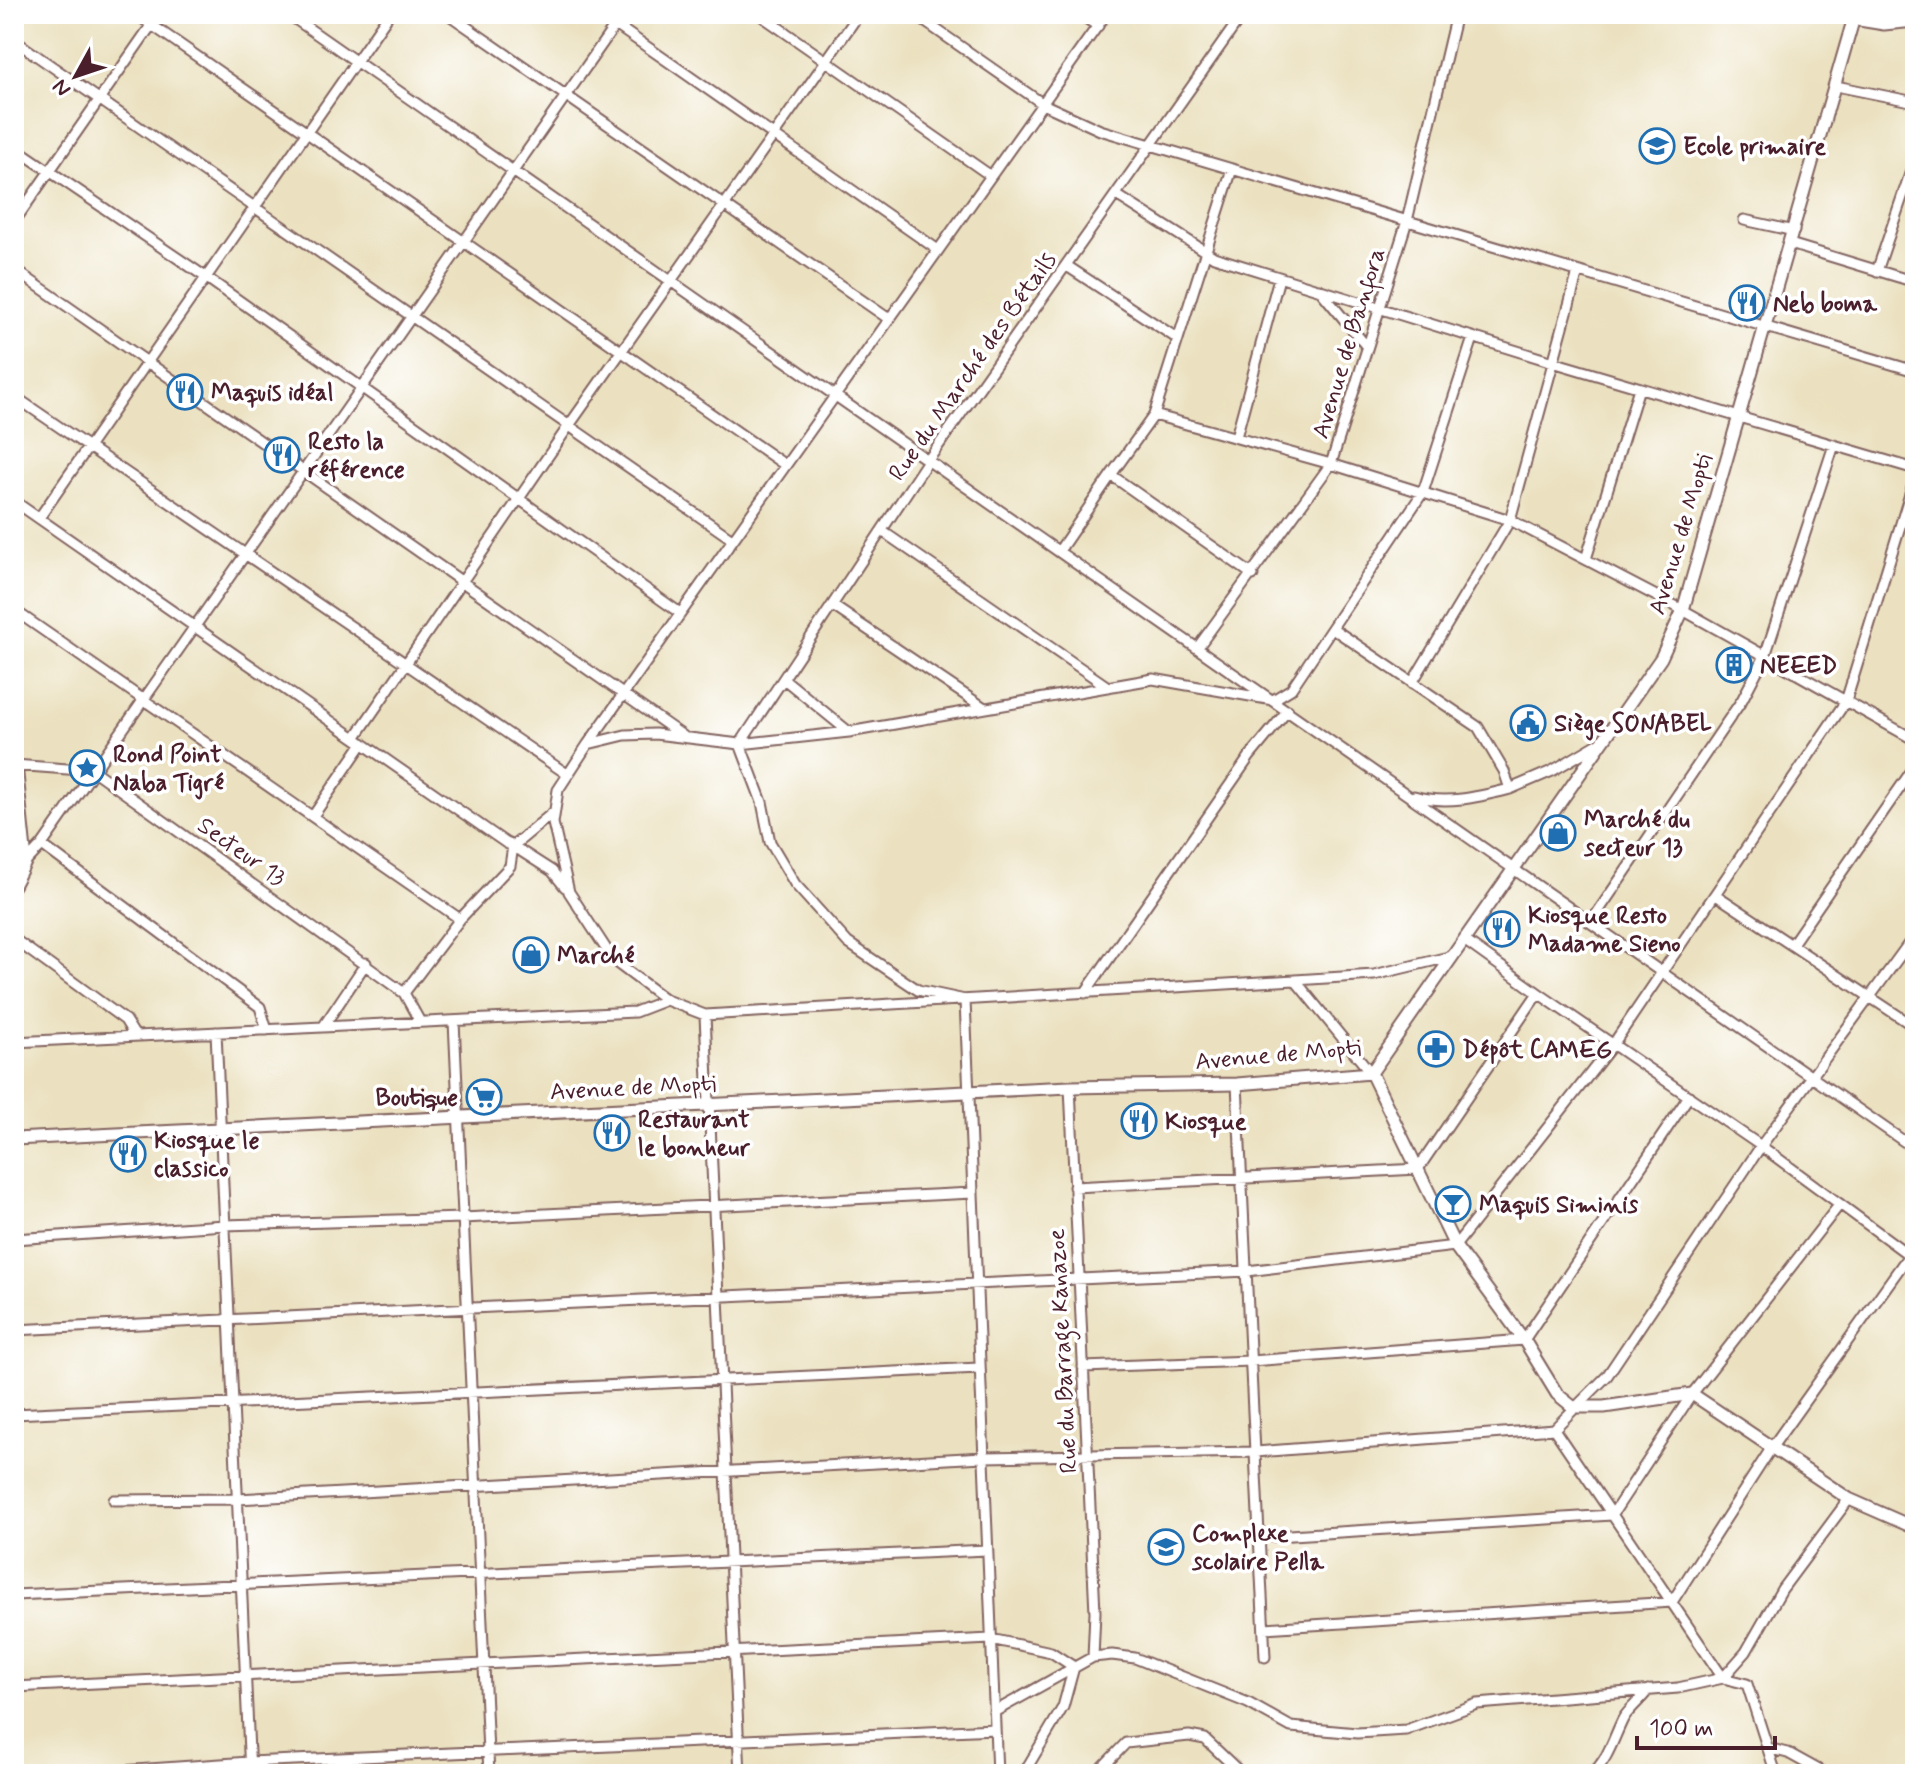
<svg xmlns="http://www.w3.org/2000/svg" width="1929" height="1788" font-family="Mynerve,sans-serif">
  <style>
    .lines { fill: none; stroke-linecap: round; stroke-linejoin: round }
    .minor-casing { stroke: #82635f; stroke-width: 13 }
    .tertiary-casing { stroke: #82635f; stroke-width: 15 }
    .minor { stroke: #fff; stroke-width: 9 }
    .tertiary { stroke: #fff; stroke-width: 11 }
    .labels { text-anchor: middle; stroke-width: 7; stroke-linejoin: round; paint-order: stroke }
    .poi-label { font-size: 24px; font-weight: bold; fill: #4a1f2b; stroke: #fff; text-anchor: start }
    .street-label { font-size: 24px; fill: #4a1f2b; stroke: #fff }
  </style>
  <rect width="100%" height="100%" fill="#fff"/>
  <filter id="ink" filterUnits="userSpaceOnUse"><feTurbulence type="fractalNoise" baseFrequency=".0125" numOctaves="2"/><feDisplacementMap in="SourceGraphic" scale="16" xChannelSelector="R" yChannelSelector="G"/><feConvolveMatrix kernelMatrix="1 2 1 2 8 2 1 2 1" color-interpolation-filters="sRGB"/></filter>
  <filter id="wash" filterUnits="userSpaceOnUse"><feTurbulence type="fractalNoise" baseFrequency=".006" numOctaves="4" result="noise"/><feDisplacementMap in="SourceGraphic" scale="32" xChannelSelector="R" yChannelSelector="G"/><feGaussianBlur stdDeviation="1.8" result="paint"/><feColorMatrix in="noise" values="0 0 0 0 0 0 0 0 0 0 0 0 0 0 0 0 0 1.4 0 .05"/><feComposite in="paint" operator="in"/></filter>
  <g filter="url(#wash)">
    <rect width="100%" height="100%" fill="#ebe1c0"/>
  </g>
  <g filter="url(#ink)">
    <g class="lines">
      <defs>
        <path id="minor" d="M 136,14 L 785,465
          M 288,14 L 1915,1149
          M 448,14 L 889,319
          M 600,14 L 938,250
          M 759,14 L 991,176
          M 914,14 L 1043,104 L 1100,130 L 1915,371
          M 1079,14 L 1098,26
          M 1853,20 L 1884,25 L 1915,22
          M 14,40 L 732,539
          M 1836,86 L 1915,102
          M 14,147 L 207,278 L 680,613
          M 1118,196 L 1214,257 L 1556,363 L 1915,469
          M 1744,220 L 1794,231
          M 14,222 L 159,14
          M 1790,244 L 1915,282
          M 1067,266 L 1178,339
          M 14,269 L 683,736
          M 1877,271 L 1915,159
          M 1319,289 L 1367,347
          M 14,396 L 567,774
          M 1154,415 L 1331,464 L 1510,520 L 1683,610 L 1915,740
          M 1236,437 L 1279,278
          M 1111,475 L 1154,415 L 1232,169
          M 14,501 L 506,843 L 513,846 L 555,811
          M 39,518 L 389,14
          M 882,531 L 1108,687
          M 1059,551 L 1111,475 L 1253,575
          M 1586,559 L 1639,388
          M 833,606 L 983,707
          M 14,610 L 460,919 L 404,993
          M 1332,628 L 1478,727 L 1504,771 L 1510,789 C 1478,797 1447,805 1414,796
          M 1198,647 L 1331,464 L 1407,221 L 1456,14
          M 784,679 L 849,732
          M 1412,683 L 1510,520 L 1578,272
          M 355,738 L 568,427 L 859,14
          M 588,744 L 1106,14
          M 14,765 L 94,771 L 404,993 L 420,1022
          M 17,765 L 27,861
          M 1510,789 L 1552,771 L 1603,741
          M 313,816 L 363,743
          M 42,845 L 260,1007 L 267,1030
          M 14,886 L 27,861 L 42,845 L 623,14
          M 1716,895 L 1915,1027
          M 460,919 L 510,866 L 513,846 L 552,871 L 565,887
          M 1591,922 L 1742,700 L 1765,656 L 1834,445
          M 14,939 L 125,1020 L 135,1036
          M 1792,944 L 1915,766
          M 1295,980 L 1374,975 L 1453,956
          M 1085,993 L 1250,756 L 1288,710
          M 1538,993 L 1761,1146 L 1915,935
          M 666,1000 L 705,1015 L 1295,980 L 1371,1073
          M 705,1015 L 740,1774
          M 454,1021 L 489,1774
          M 323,1027 L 366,963
          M 216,1032 L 250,1774
          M 14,1042 L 635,1012 L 666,1000 L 614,961 L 569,892 L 553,823 L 558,790 L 588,744 L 625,735 L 655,734 L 740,744 L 849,732 L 1153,679 L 1273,700 L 1291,689 L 1423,492 L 1473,338
          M 1237,1084 L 1265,1657
          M 1070,1087 L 1095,1612 L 1093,1657
          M 1074,1187 L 1418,1169 L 1538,993 L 1464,940
          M 14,1239 L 225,1225 L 463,1218 L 973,1193
          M 14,1330 L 1247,1271 L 1455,1246 L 1614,1043 L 1846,701 L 1915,478
          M 1083,1367 L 1251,1361 L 1524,1340 L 1689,1096
          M 14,1414 L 979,1368
          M 1554,1429 L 1723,1678
          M 114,1500 L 237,1499 L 983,1457 L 1256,1452 L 1554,1429 L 1607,1376 L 1761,1146 L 1909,1255 L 1915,1246
          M 1259,1537 L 1612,1515 L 1692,1394 L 1840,1204
          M 14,1595 L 987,1550
          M 1264,1628 L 1672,1602 L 1772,1447 L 1909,1255
          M 1723,1678 L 1746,1652 L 1782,1589 L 1849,1499
          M 14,1687 L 991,1639 L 1051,1652 L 1074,1667
          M 994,1712 L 1093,1657 L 1112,1655 L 1135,1658 L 1248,1703 L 1291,1727 L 1357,1733 L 1406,1730 L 1477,1704 L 1678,1688 L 1723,1678 L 1747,1684 L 1776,1774
          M 1767,1748 L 1788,1753 L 1826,1774
          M 78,1774 L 249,1762 L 995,1729
          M 997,1774 L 965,1000 L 918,990 L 848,943 L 795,884 L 770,842 L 762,802 L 740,744 L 929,459 L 1243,14
          M 1028,1774 L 1028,1766 L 1063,1707 L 1074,1667
          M 1096,1774 L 1126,1743 L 1189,1736 L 1205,1739 L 1242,1774
          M 1592,1774 C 1609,1758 1613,1739 1623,1719 C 1628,1710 1641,1700 1648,1690"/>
        <path id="tertiary" d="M 1371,1073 L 1455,1246 L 1524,1340 L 1557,1394 L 1573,1407 L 1604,1407 L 1692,1394 L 1849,1499 L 1915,1528
          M 14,1139 L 1070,1087 L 1237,1084 L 1371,1073 L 1661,658 L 1683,610 L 1855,14"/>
      </defs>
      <!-- minor casing -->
      <use href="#minor" class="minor-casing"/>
      <!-- tertiary casing -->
      <use href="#tertiary" class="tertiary-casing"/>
      <!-- minor -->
      <use href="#minor" class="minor"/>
      <!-- tertiary -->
      <use href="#tertiary" class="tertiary"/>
    </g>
  </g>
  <!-- icons -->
  <defs>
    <symbol id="school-ring" viewBox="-11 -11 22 22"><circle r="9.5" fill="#fff" stroke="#1f6fb2" stroke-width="1.5"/><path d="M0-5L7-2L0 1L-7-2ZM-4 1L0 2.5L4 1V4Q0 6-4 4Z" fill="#1f6fb2"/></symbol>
    <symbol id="restaurant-ring" viewBox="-11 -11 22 22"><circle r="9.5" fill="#fff" stroke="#1f6fb2" stroke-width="1.5"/><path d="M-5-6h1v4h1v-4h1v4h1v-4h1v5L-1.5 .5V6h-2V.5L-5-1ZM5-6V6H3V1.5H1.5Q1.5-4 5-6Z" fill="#1f6fb2"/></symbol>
    <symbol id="building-ring" viewBox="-11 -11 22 22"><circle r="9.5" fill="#fff" stroke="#1f6fb2" stroke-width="1.5"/><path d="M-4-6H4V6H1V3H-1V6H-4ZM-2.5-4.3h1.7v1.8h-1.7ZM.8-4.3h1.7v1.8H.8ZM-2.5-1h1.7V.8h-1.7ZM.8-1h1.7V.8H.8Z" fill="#1f6fb2"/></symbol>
    <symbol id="civic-ring" viewBox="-11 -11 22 22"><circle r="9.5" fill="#fff" stroke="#1f6fb2" stroke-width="1.5"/><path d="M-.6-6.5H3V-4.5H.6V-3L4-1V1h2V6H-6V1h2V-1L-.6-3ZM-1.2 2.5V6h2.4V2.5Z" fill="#1f6fb2"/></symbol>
    <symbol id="sight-ring" viewBox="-11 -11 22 22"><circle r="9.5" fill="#fff" stroke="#1f6fb2" stroke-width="1.5"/><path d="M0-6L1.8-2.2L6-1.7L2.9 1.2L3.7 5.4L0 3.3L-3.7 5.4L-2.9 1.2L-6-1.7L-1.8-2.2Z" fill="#1f6fb2"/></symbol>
    <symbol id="shop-ring" viewBox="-11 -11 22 22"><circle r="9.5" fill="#fff" stroke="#1f6fb2" stroke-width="1.5"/><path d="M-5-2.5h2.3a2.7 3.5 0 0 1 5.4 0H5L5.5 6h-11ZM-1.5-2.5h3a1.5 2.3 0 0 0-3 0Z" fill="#1f6fb2"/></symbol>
    <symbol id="pharmacy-ring" viewBox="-11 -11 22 22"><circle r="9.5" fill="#fff" stroke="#1f6fb2" stroke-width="1.5"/><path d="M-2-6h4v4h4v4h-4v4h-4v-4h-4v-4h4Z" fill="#1f6fb2"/></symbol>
    <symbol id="supermarket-ring" viewBox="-11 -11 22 22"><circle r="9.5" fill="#fff" stroke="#1f6fb2" stroke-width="1.5"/><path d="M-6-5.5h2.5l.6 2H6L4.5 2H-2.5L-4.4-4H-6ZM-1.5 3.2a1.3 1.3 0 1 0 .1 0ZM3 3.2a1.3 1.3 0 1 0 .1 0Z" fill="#1f6fb2"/></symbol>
    <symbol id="bar-ring" viewBox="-11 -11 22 22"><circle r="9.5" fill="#fff" stroke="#1f6fb2" stroke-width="1.5"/><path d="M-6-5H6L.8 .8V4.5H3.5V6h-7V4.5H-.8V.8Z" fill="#1f6fb2"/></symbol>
  </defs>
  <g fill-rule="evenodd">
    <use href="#school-ring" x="1637" y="126" width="40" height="40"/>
    <use href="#restaurant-ring" x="1727" y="283" width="40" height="40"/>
    <use href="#restaurant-ring" x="165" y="372" width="40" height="40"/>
    <use href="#restaurant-ring" x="262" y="435" width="40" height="40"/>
    <use href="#building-ring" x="1714" y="645" width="40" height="40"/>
    <use href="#civic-ring" x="1508" y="703" width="40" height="40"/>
    <use href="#sight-ring" x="67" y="748" width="40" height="40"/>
    <use href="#shop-ring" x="1538" y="813" width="40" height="40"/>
    <use href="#restaurant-ring" x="1482" y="909" width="40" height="40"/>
    <use href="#shop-ring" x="511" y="935" width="40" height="40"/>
    <use href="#pharmacy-ring" x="1416" y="1029" width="40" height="40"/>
    <use href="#supermarket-ring" x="464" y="1077" width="40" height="40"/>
    <use href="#restaurant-ring" x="1119" y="1101" width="40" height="40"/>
    <use href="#restaurant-ring" x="592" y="1113" width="40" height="40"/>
    <use href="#restaurant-ring" x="108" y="1134" width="40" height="40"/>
    <use href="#bar-ring" x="1433" y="1184" width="40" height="40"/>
    <use href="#school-ring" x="1146" y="1527" width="40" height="40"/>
  </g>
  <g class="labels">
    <!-- poi labels -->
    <g class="poi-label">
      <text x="1683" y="154">Ecole primaire</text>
      <text x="1773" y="311">Neb boma</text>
      <text x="211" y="400">Maquis idéal</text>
      <text x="308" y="449">Resto la<tspan x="308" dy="28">référence</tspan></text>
      <text x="1760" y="673">NEEED</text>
      <text x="1554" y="731">Siège SONABEL</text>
      <text x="113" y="762">Rond Point<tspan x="113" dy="28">Naba Tigré</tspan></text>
      <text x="1584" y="827">Marché du<tspan x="1584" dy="28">secteur 13</tspan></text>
      <text x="1528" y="923">Kiosque Resto<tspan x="1528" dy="28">Madame Sieno</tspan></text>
      <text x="557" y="963">Marché</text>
      <text x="1462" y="1057">Dépôt CAMEG</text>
      <text x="458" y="1105" text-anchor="end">Boutique</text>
      <text x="638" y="1127">Restaurant<tspan x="638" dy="28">le bonheur</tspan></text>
      <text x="1165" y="1129">Kiosque</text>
      <text x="154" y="1148">Kiosque le<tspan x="154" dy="28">classico</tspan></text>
      <text x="1479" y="1212">Maquis Siminis</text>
      <text x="1192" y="1541">Complexe<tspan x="1192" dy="28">scolaire Pella</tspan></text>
    </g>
    <!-- street labels -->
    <g class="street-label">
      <text transform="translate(1348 343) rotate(-73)" y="8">Avenue de Banfora</text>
      <text transform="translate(972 366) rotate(-55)" y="8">Rue du Marché des Bétails</text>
      <text transform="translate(1680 534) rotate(-73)" y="8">Avenue de Mopti</text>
      <text transform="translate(242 851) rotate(35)" y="8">Secteur 13</text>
      <text transform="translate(1278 1054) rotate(-5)" y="8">Avenue de Mopti</text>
      <text transform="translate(633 1087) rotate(-3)" y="8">Avenue de Mopti</text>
      <text transform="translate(1062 1351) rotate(-93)" y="8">Rue du Barrage Kanazoe</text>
    </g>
  </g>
  <!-- margin -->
  <rect width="1929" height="1788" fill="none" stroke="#fff" stroke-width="48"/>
  <!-- north arrow -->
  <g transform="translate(76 76) rotate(230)" stroke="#ffffff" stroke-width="6" paint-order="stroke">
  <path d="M0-6L14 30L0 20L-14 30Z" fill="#4a1f2b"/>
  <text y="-12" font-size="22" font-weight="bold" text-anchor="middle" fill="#4a1f2b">N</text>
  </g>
  <!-- scale -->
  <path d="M1637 1736v12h138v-12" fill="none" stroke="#4a1f2b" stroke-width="4"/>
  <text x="1649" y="1736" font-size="24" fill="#4a1f2b" stroke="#ffffff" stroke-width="6" paint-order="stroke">100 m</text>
</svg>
